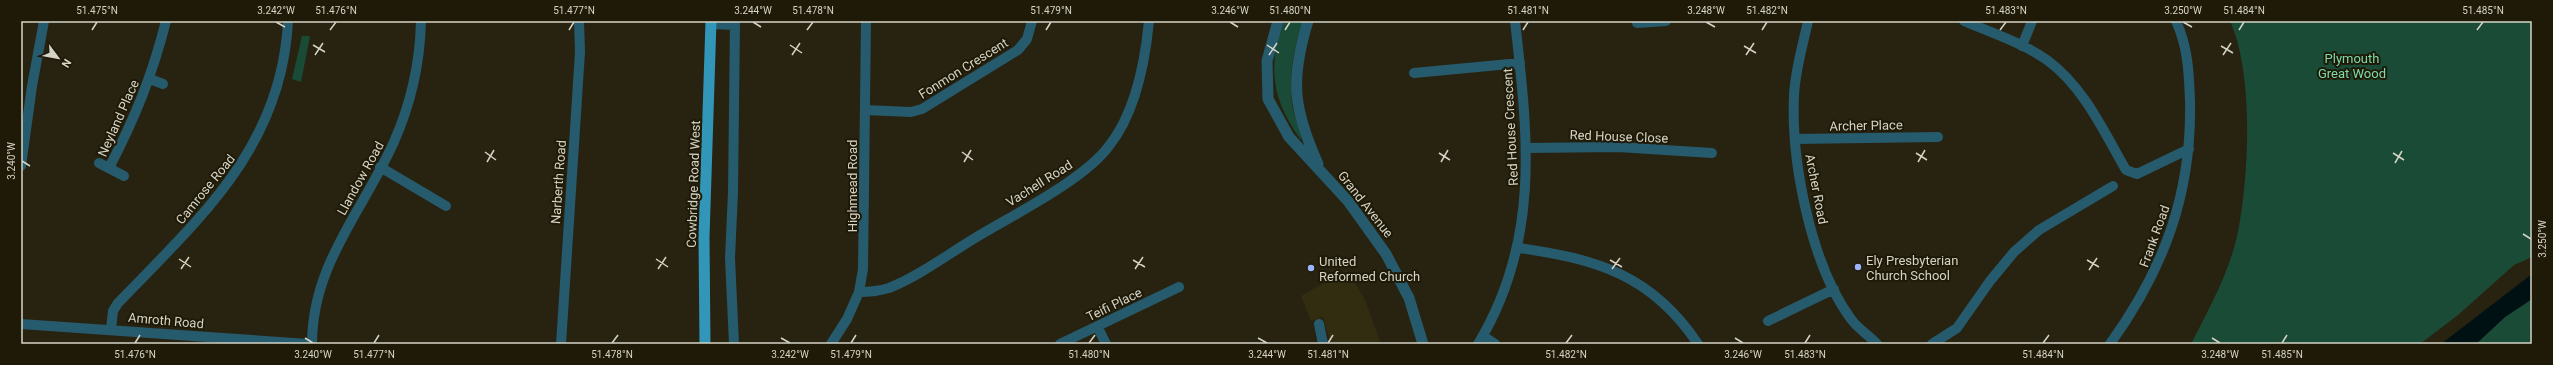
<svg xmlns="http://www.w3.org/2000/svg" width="2553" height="365" font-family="Roboto,sans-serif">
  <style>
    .built { fill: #322c10 }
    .green { fill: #1a4b36 }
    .water { fill: #001114 }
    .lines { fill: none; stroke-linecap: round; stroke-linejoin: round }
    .minor { stroke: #265a6d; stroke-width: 10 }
    .tertiary { stroke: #265a6d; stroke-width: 11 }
    .trunk { stroke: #3296b9; stroke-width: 11 }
    .ticks { fill: none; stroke: #d5d3c6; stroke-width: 1.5 }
    .poi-dot { fill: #9ab5fd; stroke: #1e1a07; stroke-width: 1.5 }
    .labels { text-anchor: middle; stroke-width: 4; stroke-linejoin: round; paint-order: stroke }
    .park-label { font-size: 13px; fill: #7dd9ac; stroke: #1e1a07 }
    .street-label { font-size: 13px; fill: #d5d3c6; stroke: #1e1a07 }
    .poi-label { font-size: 13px; fill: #d5d3c6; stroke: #1e1a07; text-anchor: start }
    .neatline { fill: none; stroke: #d5d3c6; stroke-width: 1.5 }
    .ticks-label { font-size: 10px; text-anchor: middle; fill: #d5d3c6 }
  </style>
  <rect width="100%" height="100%" fill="#282310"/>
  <!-- built -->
  <path class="built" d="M 1347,270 L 1365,300 L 1381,344 L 1331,344 L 1323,317 L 1311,321 L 1301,296 Z"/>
  <!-- green -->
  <path class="green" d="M 1284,21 L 1303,21 C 1293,48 1289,76 1292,104 C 1293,112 1302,135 1301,140 C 1272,100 1267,68 1284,21 Z
    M 2230,21 L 2532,21 L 2532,257 L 2514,265 L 2458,315 L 2420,344 L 2191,344 C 2209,309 2230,271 2238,232 C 2249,175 2254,74 2230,21 Z
    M 302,36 L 310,36 L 301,82 L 292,79 Z
    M 2532,299 L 2530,344 L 2476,344 L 2505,317 Z"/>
  <!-- water -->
  <path class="water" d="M 2532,274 L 2532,299 L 2505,317 L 2477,343 L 2441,344 Z"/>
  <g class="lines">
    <!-- minor -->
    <path class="minor" d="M 1637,21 L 1637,23 L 1666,21
      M 1808,21 C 1803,45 1795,70 1794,96 C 1791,162 1811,265 1851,319 C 1858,329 1869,335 1877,344
      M 1964,21 C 1992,33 2023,43 2047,60 C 2084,87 2104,132 2126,170 L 2137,174 L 2189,149
      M 712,24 L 735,25
      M 2022,46 L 2032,21
      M 1414,73 L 1520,63
      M 150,79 L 163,84
      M 865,110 L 911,112 L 922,109 L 1018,50 L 1027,39 L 1032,21
      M 1795,139 L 1938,137
      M 1526,148 L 1618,147 L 1712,153
      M 99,163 L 124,176
      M 21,166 L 32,86 L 44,21
      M 380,167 L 446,206
      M 109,168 C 135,118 152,76 166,21
      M 1519,248 C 1597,259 1652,275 1698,344
      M 859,292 C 869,292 879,291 889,288 C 919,276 947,255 975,238 C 1013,215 1084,180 1109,146 C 1136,112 1145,63 1149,21
      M 1768,321 L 1834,289
      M 21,324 L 308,344
      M 1319,324 L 1323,344
      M 1097,326 L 1106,344
      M 111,329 L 113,311 L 118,303 C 199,219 282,147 288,21
      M 1483,336 L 1495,344
      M 312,344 C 312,265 362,212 393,144 C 411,104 420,65 421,21
      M 561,344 L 580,52 L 579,21
      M 734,344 L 730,258 L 733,192 L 735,21
      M 831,344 L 847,319 L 859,292 L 863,269 L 866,21
      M 1060,344 L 1179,287
      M 1478,344 C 1541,240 1528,136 1515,21
      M 1932,344 L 1957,328 L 1990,281 L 2014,252 L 2039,230 L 2113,186
      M 2110,344 C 2164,269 2192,194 2190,101 C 2189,73 2188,47 2176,21"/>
    <!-- tertiary -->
    <path class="tertiary" d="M 1278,21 L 1267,61 L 1268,99 L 1289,137 L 1348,201 L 1386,254 L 1409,298 L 1423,344
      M 1308,21 C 1290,80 1293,108 1318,164"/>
    <!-- trunk -->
    <path class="trunk" d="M 705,344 L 704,237 L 711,21"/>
  </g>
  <!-- ticks -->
  <path class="ticks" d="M 276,22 L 285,27M 753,22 L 761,27M 1230,22 L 1238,27M 1706,22 L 1715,27M 2183,22 L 2192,27M 92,30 L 97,22M 330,30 L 336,22M 569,30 L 574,22M 807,30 L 813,22M 1046,30 L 1051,22M 1285,30 L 1290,22M 1523,30 L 1528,22M 1762,30 L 1767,22M 2000,30 L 2006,22M 2239,30 L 2244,22M 2477,30 L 2483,22M 313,45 L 325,52M 790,45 L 802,53M 1267,45 L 1279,53M 1744,46 L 1756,53M 2221,46 L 2233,53M 315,55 L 323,43M 792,55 L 800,43M 1269,55 L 1277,43M 1746,55 L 1754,43M 2223,55 L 2231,43M 485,152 L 496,160M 962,152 L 973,160M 1439,153 L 1450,160M 1916,153 L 1927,160M 2393,153 L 2404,160M 22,161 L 30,166M 487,162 L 494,150M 964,162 L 971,150M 1441,162 L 1448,150M 1918,162 L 1925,150M 2395,163 L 2402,151M 2523,234 L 2531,239M 179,259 L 191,267M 656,259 L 668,267M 1133,260 L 1145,267M 1610,260 L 1622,267M 2087,260 L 2099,267M 181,269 L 189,257M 658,269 L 666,257M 1135,269 L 1143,257M 1612,269 L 1620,258M 2089,270 L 2097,258M 305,338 L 313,343M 781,338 L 790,343M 1258,338 L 1267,343M 1735,338 L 1743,343M 2212,338 L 2220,343M 135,343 L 140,335M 374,343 L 379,335M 612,343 L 618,335M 851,343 L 856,335M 1089,343 L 1095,335M 1328,343 L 1333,335M 1566,343 L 1572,335M 1805,343 L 1810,335M 2043,343 L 2049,335M 2282,343 L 2287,335"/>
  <!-- markers -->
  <g class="poi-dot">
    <circle cx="1858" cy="267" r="4"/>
    <circle cx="1311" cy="268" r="4"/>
  </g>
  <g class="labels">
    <!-- park labels -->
    <g class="park-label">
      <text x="2352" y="63">Plymouth<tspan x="2352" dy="15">Great Wood</tspan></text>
    </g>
    <!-- street labels -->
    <g class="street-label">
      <text transform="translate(963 68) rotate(-32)" y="5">Fonmon Crescent</text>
      <text transform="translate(118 118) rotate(-66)" y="5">Neyland Place</text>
      <text transform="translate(1866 125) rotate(-1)" y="5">Archer Place</text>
      <text transform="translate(1510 127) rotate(-93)" y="5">Red House Crescent</text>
      <text transform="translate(1619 136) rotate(2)" y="5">Red House Close</text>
      <text transform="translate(360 178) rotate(-61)" y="5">Llandow Road</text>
      <text transform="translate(558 182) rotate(-86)" y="5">Narberth Road</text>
      <text transform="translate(1039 183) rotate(-32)" y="5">Vachell Road</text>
      <text transform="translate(693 184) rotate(-88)" y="5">Cowbridge Road West</text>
      <text transform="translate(852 186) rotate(-90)" y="5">Highmead Road</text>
      <text transform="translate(205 189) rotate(-51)" y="5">Camrose Road</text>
      <text transform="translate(1817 189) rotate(79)" y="5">Archer Road</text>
      <text transform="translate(1366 204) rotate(52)" y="5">Grand Avenue</text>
      <text transform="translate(2154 236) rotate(-70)" y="5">Frank Road</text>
      <text transform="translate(1114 304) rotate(-26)" y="5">Teifi Place</text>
      <text transform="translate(166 320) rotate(5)" y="5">Amroth Road</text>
    </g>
    <!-- poi labels -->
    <g class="poi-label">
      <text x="1866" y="265">Ely Presbyterian<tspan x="1866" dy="15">Church School</tspan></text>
      <text x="1319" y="266">United<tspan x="1319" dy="15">Reformed Church</tspan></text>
    </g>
  </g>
  <!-- border -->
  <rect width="2553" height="365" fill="none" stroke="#1e1a07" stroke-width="44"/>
  <!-- north arrow -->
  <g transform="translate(58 58) rotate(122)" stroke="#1e1a07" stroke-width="3" paint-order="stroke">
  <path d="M0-3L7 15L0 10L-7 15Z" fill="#d5d3c6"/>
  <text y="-6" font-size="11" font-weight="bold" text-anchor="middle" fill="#d5d3c6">N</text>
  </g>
  <rect x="22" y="22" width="2509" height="321" class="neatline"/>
  <g class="ticks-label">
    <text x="97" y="14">51.475°N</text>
    <text x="276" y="14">3.242°W</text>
    <text x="336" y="14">51.476°N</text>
    <text x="574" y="14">51.477°N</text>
    <text x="753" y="14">3.244°W</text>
    <text x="813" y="14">51.478°N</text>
    <text x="1051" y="14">51.479°N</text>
    <text x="1230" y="14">3.246°W</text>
    <text x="1290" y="14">51.480°N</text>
    <text x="1528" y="14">51.481°N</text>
    <text x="1706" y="14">3.248°W</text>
    <text x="1767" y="14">51.482°N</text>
    <text x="2006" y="14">51.483°N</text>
    <text x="2183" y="14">3.250°W</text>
    <text x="2244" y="14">51.484°N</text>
    <text x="2483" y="14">51.485°N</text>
    <text transform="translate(11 161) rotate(-90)" y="4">3.240°W</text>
    <text transform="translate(2542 239) rotate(-90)" y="4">3.250°W</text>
    <text x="135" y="358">51.476°N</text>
    <text x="313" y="358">3.240°W</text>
    <text x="374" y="358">51.477°N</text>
    <text x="612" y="358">51.478°N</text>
    <text x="790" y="358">3.242°W</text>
    <text x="851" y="358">51.479°N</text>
    <text x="1089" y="358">51.480°N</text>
    <text x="1267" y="358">3.244°W</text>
    <text x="1328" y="358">51.481°N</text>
    <text x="1566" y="358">51.482°N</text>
    <text x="1743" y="358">3.246°W</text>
    <text x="1805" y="358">51.483°N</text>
    <text x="2043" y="358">51.484°N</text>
    <text x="2220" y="358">3.248°W</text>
    <text x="2282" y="358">51.485°N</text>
  </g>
</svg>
